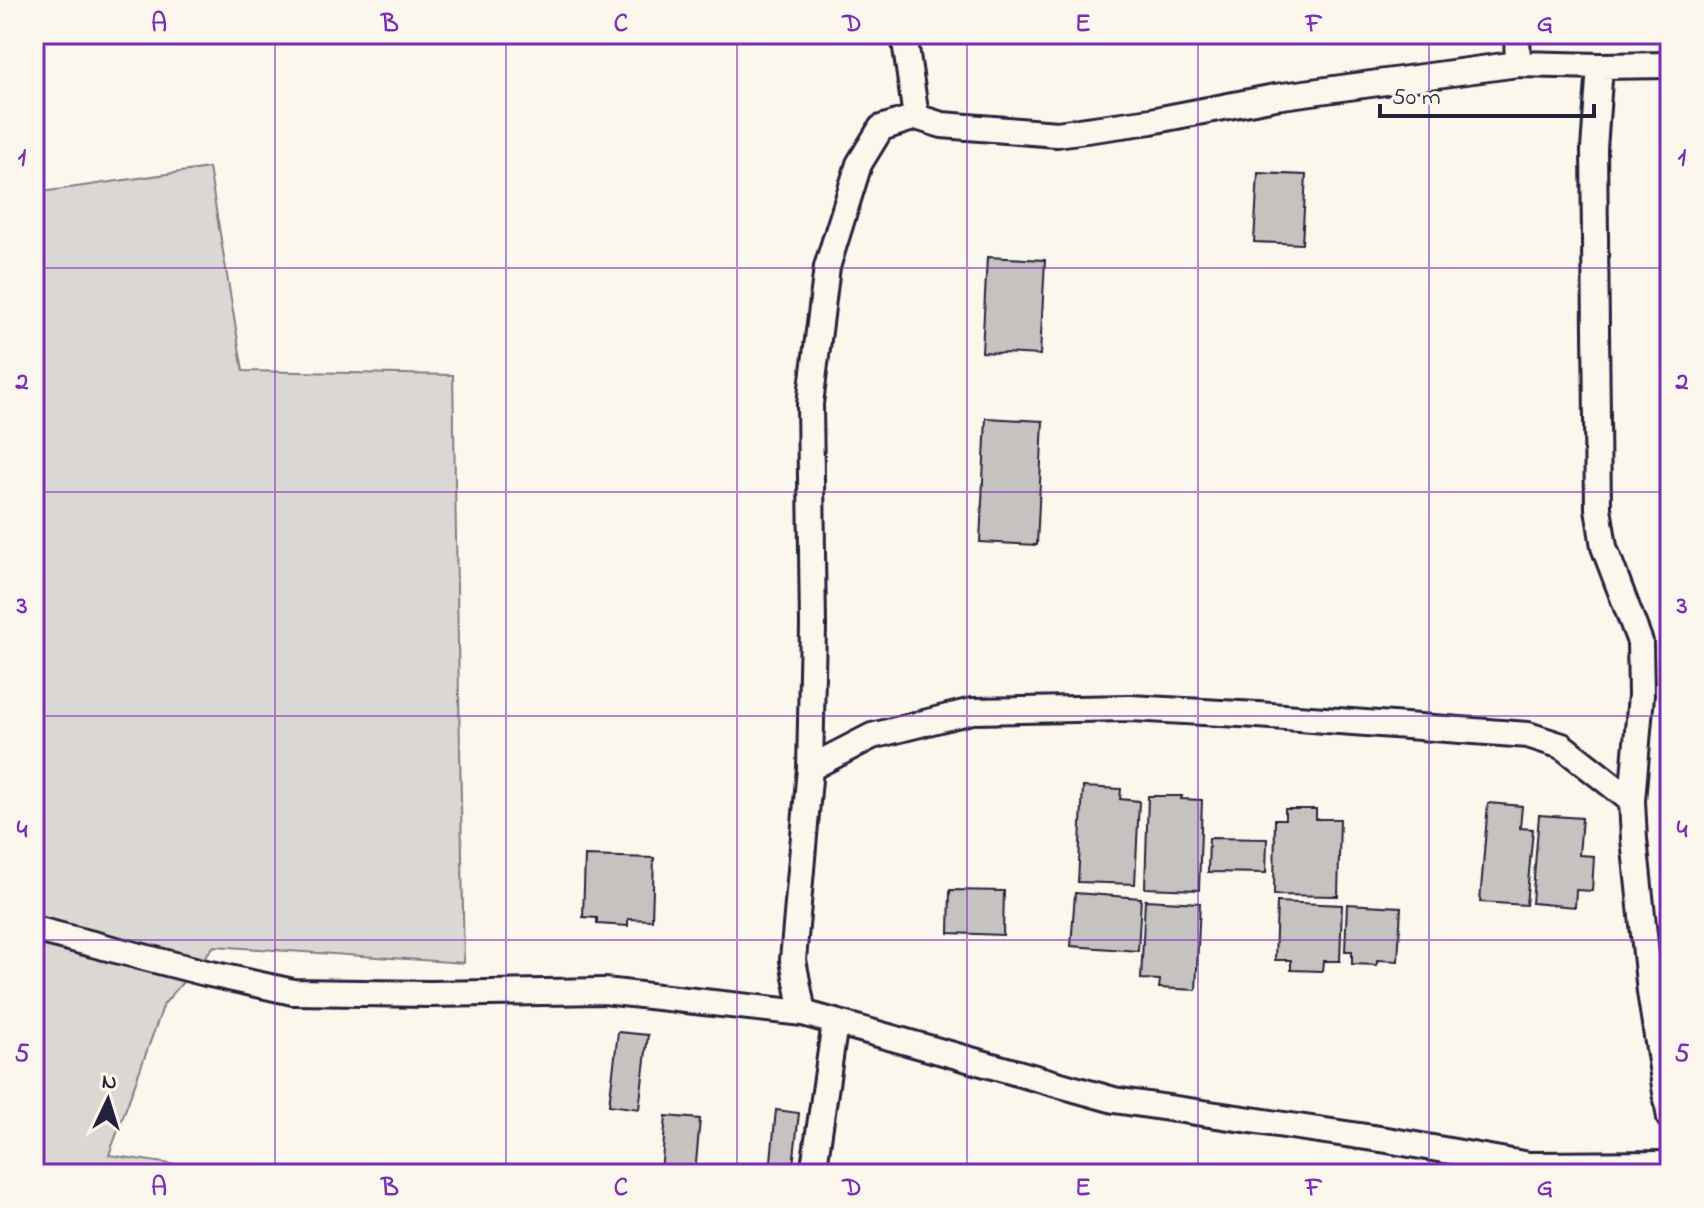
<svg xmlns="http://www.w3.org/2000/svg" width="1704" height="1208" font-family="'Indie Flower',sans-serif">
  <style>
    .green { fill: #dbd8d3; stroke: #7e7d87; stroke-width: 2 }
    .building { fill: #c6c2c0; stroke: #22223b; stroke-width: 2 }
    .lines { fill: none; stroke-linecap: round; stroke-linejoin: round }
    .minor-casing { stroke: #22223b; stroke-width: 30 }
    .minor { stroke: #fbf7ec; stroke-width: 24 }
    .grid { fill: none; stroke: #7b2cbf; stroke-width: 2; stroke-opacity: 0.55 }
    .neatline { fill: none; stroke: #7b2cbf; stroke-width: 3 }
    .grid-label { font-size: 26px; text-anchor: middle; font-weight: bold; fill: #7b2cbf }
  </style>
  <rect width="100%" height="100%" fill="#fbf7ec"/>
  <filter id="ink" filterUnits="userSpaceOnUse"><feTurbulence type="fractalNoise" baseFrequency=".0125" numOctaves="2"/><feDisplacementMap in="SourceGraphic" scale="16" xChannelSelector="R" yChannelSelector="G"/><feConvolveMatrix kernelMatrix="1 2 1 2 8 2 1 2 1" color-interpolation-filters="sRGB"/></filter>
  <g filter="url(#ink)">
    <!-- green -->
    <path class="green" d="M 209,168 L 243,371 L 453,375 L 464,963 L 214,946 L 164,1004 L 109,1155 L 239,1174 L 34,1174 L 34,193 Z"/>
    <!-- building -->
    <path class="building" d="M 1258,173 L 1306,175 L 1302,244 L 1254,242 Z
      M 987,257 L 1045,260 L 1040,355 L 982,352 Z
      M 986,418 L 1043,421 L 1037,545 L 980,542 Z
      M 1083,787 L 1121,789 L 1120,799 L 1139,801 L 1135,884 L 1078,882 Z
      M 1148,796 L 1182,796 L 1181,799 L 1202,800 L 1199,890 L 1145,888 Z
      M 1488,803 L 1522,806 L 1520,828 L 1533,829 L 1526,905 L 1480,902 Z
      M 1285,809 L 1316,809 L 1316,819 L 1340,819 L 1338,896 L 1274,895 L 1275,819 L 1285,819 Z
      M 1539,815 L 1582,818 L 1579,855 L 1594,856 L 1592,891 L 1576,890 L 1575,907 L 1532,903 Z
      M 1209,838 L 1267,839 L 1266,873 L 1208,872 Z
      M 585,856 L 654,858 L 652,920 L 628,919 L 628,926 L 597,924 L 597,918 L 583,917 Z
      M 950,890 L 1004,891 L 1003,935 L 949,933 Z
      M 1075,893 L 1141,898 L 1138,951 L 1071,946 Z
      M 1145,900 L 1200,903 L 1196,990 L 1159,988 L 1160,980 L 1141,979 Z
      M 1277,902 L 1342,905 L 1340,961 L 1323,961 L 1322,971 L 1291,970 L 1291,960 L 1275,960 Z
      M 1347,904 L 1401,907 L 1398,961 L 1377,960 L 1377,965 L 1352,964 L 1352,951 L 1345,951 Z
      M 618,1032 L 648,1035 L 639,1109 L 609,1105 Z
      M 776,1110 L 799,1113 L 792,1174 L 770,1171 Z
      M 666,1116 L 700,1119 L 695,1174 L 661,1172 Z"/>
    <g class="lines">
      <defs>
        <path id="minor" d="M 904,34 L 916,117
          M 1517,34 L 1518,64
          M 1600,66 L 1594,149 L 1598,508 L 1604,547 L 1640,642 L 1641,695 L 1632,801 L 1634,839 L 1650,992 L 1670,1118
          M 810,768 L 872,736 L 972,711 L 1130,708 L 1258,715 L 1528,735 L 1562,746 L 1632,801
          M 34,929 L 206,973 L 293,992 L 430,994 L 604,991 L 803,1013 L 1114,1100 L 1387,1140 L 1529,1165 L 1670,1164
          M 803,1013 L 793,960 L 810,768 L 813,626 L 810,404 L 827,267 L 859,164 L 881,128 L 916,117 L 942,125 L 1057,134 L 1151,121 L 1275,97 L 1518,64 L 1600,66 L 1670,65
          M 813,1174 L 835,1023"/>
      </defs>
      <!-- minor casing -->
      <use href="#minor" class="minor-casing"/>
      <!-- minor -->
      <use href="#minor" class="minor"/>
    </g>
  </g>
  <!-- grid -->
  <path class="grid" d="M 275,34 L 275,1174M 506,34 L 506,1174M 737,34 L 737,1174M 967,34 L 967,1174M 1198,34 L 1198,1174M 1429,34 L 1429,1174M 34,268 L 1670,268M 34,492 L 1670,492M 34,716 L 1670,716M 34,940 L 1670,940"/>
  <!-- margin -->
  <rect width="1704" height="1208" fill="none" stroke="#fbf7ec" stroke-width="88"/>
  <!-- north arrow -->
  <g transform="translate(108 1100) rotate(4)" stroke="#fbf7ec" stroke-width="6" paint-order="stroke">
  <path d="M0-6L14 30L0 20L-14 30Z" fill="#22223b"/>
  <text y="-12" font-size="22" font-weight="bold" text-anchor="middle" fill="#22223b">N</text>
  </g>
  <!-- scale -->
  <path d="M1380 104v12h214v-12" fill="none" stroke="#22223b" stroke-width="4"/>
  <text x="1392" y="104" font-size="24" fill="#22223b" stroke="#fbf7ec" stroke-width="6" paint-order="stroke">50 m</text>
  <rect x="44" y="44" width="1616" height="1120" class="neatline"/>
  <g class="grid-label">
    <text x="159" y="31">A</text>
    <text x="390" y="31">B</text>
    <text x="621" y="31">C</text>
    <text x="852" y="31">D</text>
    <text x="1083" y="31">E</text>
    <text x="1314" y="31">F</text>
    <text x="1545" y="31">G</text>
    <text x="22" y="165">1</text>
    <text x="1682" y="165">1</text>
    <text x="22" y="389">2</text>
    <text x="1682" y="389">2</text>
    <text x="22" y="613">3</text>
    <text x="1682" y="613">3</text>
    <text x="22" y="837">4</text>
    <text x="1682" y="837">4</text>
    <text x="22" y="1061">5</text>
    <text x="1682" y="1061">5</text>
    <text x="159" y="1195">A</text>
    <text x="390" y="1195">B</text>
    <text x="621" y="1195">C</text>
    <text x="852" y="1195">D</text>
    <text x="1083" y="1195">E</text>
    <text x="1314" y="1195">F</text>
    <text x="1545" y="1195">G</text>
  </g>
</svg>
